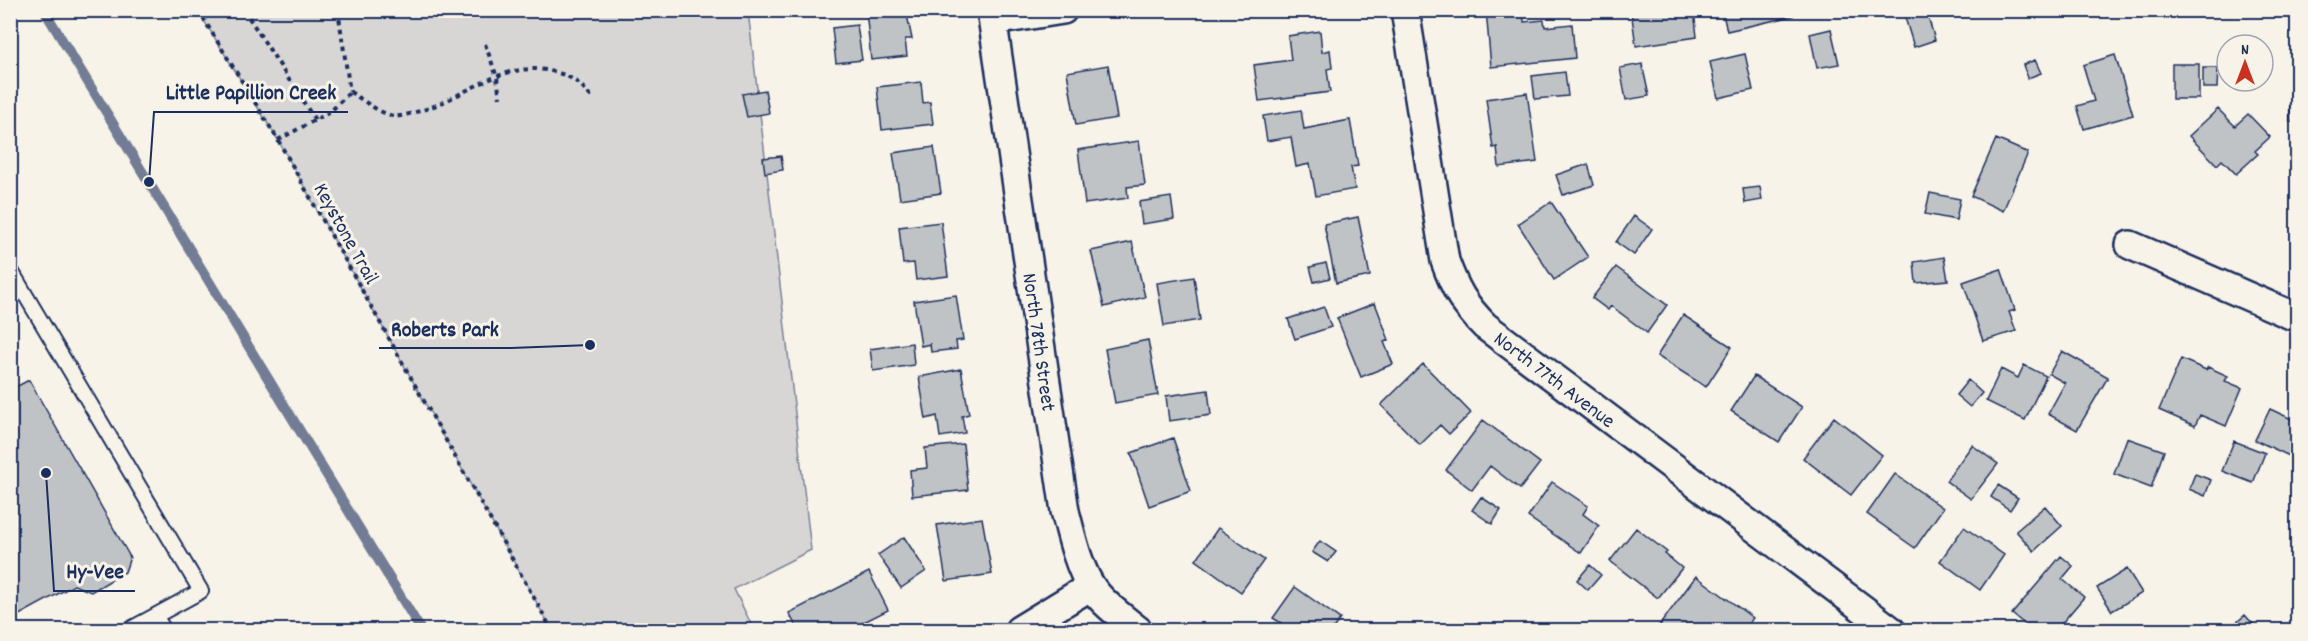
<svg xmlns="http://www.w3.org/2000/svg" width="2308" height="641" font-family="Dekko,sans-serif">
  <style>
    .green { fill: #d7d6d4; stroke: #798299; stroke-width: 1.5 }
    .lines { fill: none; stroke-linecap: round; stroke-linejoin: round }
    .stream { stroke: #727c95; stroke-width: 10 }
    .building { fill: #c0c3c5; stroke: #1b2f5e; stroke-width: 1.5 }
    .service-casing { stroke: #1b2f5e; stroke-width: 18 }
    .minor-casing { stroke: #1b2f5e; stroke-width: 32 }
    .path { stroke: #1b2f5e; stroke-width: 4; stroke-dasharray: 4.5 4.5; stroke-linecap: butt }
    .service { stroke: #f7f3e8; stroke-width: 14 }
    .minor { stroke: #f7f3e8; stroke-width: 27 }
    .labels { text-anchor: middle; stroke-width: 6; stroke-linejoin: round; paint-order: stroke }
    .street-label { font-size: 21px; fill: #1b2f5e; stroke: #f7f3e8 }
    .leader { fill: none; stroke: #1b2f5e; stroke-width: 2 }
    .callout-dot { fill: #1b2f5e; stroke: #f7f3e8; stroke-width: 2 }
    .callout-label { font-size: 22px; text-anchor: middle; font-weight: bold; fill: #1b2f5e; stroke: #f7f3e8; stroke-width: 6; stroke-linejoin: round; paint-order: stroke }
  </style>
  <rect width="100%" height="100%" fill="#f7f3e8"/>
  <filter id="ink" filterUnits="userSpaceOnUse"><feTurbulence type="fractalNoise" baseFrequency=".0167" numOctaves="2"/><feDisplacementMap in="SourceGraphic" scale="12" xChannelSelector="R" yChannelSelector="G"/><feConvolveMatrix kernelMatrix="1 2 1 2 8 2 1 2 1" color-interpolation-filters="sRGB"/></filter>
  <g filter="url(#ink)">
    <!-- green -->
    <path class="green" d="M 198,11 L 748,11 L 811,550 L 734,589 L 754,630 L 552,630 L 278,140 Z"/>
    <g class="lines">
      <!-- stream -->
      <path class="stream" d="M 44,10 L 421,630"/>
    </g>
    <!-- building -->
    <path class="building" d="M 866,10 L 906,10 L 912,39 L 905,39 L 907,56 L 871,60 Z
      M 1486,10 L 1523,10 L 1524,22 L 1544,20 L 1545,27 L 1572,24 L 1575,58 L 1491,67 Z
      M 1631,10 L 1694,10 L 1697,37 L 1636,46 Z
      M 1722,10 L 1792,10 L 1793,16 L 1727,31 Z
      M 1926,10 L 1935,40 L 1914,47 L 1903,11 Z
      M 857,25 L 862,60 L 836,63 L 832,28 Z
      M 1831,29 L 1839,64 L 1817,68 L 1810,34 Z
      M 1320,31 L 1322,52 L 1330,50 L 1332,68 L 1327,69 L 1330,92 L 1259,101 L 1254,65 L 1291,60 L 1288,36 Z
      M 1745,54 L 1753,90 L 1718,98 L 1710,62 Z
      M 2115,55 L 2133,115 L 2084,129 L 2077,106 L 2094,101 L 2083,65 Z
      M 2035,60 L 2041,73 L 2028,78 L 2023,65 Z
      M 1642,64 L 1649,96 L 1626,100 L 1620,68 Z
      M 2172,64 L 2199,64 L 2199,99 L 2172,99 Z
      M 1108,65 L 1117,118 L 1076,125 L 1067,72 Z
      M 2203,68 L 2218,68 L 2217,88 L 2203,88 Z
      M 1565,72 L 1568,96 L 1535,99 L 1532,76 Z
      M 921,82 L 923,103 L 930,102 L 933,124 L 882,130 L 877,87 Z
      M 765,90 L 769,113 L 747,117 L 742,94 Z
      M 1527,93 L 1537,162 L 1499,167 L 1497,147 L 1493,148 L 1486,99 Z
      M 2290,96 L 2298,96 L 2298,122 L 2290,122 Z
      M 2218,109 L 2235,126 L 2248,114 L 2270,137 L 2255,151 L 2258,154 L 2236,174 L 2222,160 L 2217,165 L 2189,136 Z
      M 1301,110 L 1304,129 L 1350,120 L 1358,166 L 1351,167 L 1355,189 L 1316,196 L 1310,164 L 1296,167 L 1291,137 L 1267,141 L 1263,116 Z
      M 1996,139 L 2028,153 L 2003,211 L 1971,196 Z
      M 1139,141 L 1145,185 L 1127,187 L 1128,198 L 1085,204 L 1078,150 Z
      M 934,147 L 941,193 L 900,199 L 893,153 Z
      M 781,156 L 783,170 L 765,173 L 763,158 Z
      M 1588,164 L 1594,185 L 1563,195 L 1556,175 Z
      M 1760,187 L 1762,200 L 1745,203 L 1743,189 Z
      M 1930,193 L 1960,199 L 1956,220 L 1925,214 Z
      M 1171,197 L 1174,219 L 1142,224 L 1139,202 Z
      M 1551,202 L 1588,257 L 1554,280 L 1518,224 Z
      M 1634,216 L 1652,229 L 1634,255 L 1616,242 Z
      M 1358,217 L 1370,276 L 1336,283 L 1324,224 Z
      M 941,222 L 948,276 L 916,280 L 914,263 L 903,264 L 899,227 Z
      M 1132,242 L 1145,297 L 1104,307 L 1091,251 Z
      M 1944,257 L 1948,280 L 1916,283 L 1914,262 Z
      M 1326,263 L 1330,278 L 1314,282 L 1310,267 Z
      M 1616,267 L 1667,305 L 1647,333 L 1611,306 L 1608,310 L 1592,298 Z
      M 2001,269 L 2015,310 L 2009,312 L 2016,331 L 1983,341 L 1963,282 Z
      M 1194,277 L 1200,320 L 1164,326 L 1157,283 Z
      M 956,295 L 963,340 L 956,341 L 957,349 L 931,352 L 930,344 L 921,346 L 914,301 Z
      M 1375,303 L 1389,340 L 1384,342 L 1393,364 L 1361,377 L 1337,318 Z
      M 1324,307 L 1331,327 L 1295,339 L 1288,319 Z
      M 1683,315 L 1732,347 L 1706,387 L 1657,356 Z
      M 1148,340 L 1158,395 L 1115,403 L 1105,349 Z
      M 912,343 L 914,365 L 873,371 L 870,349 Z
      M 2062,351 L 2108,377 L 2077,430 L 2048,414 L 2065,383 L 2049,374 Z
      M 2181,359 L 2206,370 L 2208,367 L 2228,376 L 2225,381 L 2242,388 L 2226,426 L 2200,415 L 2195,426 L 2159,410 Z
      M 1423,364 L 1471,413 L 1449,434 L 1440,425 L 1420,445 L 1381,405 Z
      M 2024,365 L 2046,376 L 2025,420 L 1986,401 L 2001,369 L 2018,378 Z
      M 961,369 L 969,414 L 962,416 L 965,433 L 940,437 L 937,416 L 926,419 L 919,377 Z
      M 1754,376 L 1802,407 L 1779,442 L 1731,411 Z
      M 29,380 L 130,557 L 125,572 L 91,592 L 74,585 L 10,620 L 10,386 L 12,389 Z
      M 1968,380 L 1982,393 L 1970,407 L 1956,395 Z
      M 1208,390 L 1211,415 L 1169,421 L 1166,396 Z
      M 2270,409 L 2298,422 L 2298,460 L 2255,440 Z
      M 1834,417 L 1882,455 L 1851,495 L 1803,458 Z
      M 1483,420 L 1540,463 L 1520,489 L 1490,466 L 1472,490 L 1446,470 Z
      M 1173,438 L 1191,491 L 1149,506 L 1131,453 Z
      M 2127,438 L 2164,451 L 2151,488 L 2114,474 Z
      M 2234,441 L 2265,453 L 2253,483 L 2222,471 Z
      M 963,444 L 968,490 L 912,496 L 910,470 L 927,468 L 925,448 Z
      M 1972,445 L 1998,464 L 1971,499 L 1946,481 Z
      M 1895,474 L 1943,508 L 1915,548 L 1867,514 Z
      M 2195,474 L 2211,480 L 2205,496 L 2189,489 Z
      M 1552,482 L 1588,506 L 1583,514 L 1599,526 L 1581,553 L 1528,517 Z
      M 1998,485 L 2018,498 L 2010,510 L 1991,497 Z
      M 1481,497 L 1501,510 L 1492,524 L 1472,510 Z
      M 2045,506 L 2062,526 L 2034,551 L 2016,531 Z
      M 982,518 L 992,574 L 946,581 L 937,525 Z
      M 1964,527 L 2004,555 L 1980,590 L 1940,561 Z
      M 1218,528 L 1264,560 L 1241,592 L 1196,560 Z
      M 1636,528 L 1667,552 L 1665,554 L 1682,568 L 1658,598 L 1610,561 Z
      M 904,537 L 926,571 L 901,588 L 878,555 Z
      M 1320,541 L 1336,552 L 1328,562 L 1312,552 Z
      M 2061,556 L 2073,566 L 2062,579 L 2084,597 L 2056,630 L 2032,630 L 2012,614 Z
      M 1590,565 L 1601,575 L 1588,590 L 1577,580 Z
      M 2127,569 L 2142,593 L 2112,611 L 2097,588 Z
      M 869,572 L 888,610 L 848,630 L 798,630 L 789,613 Z
      M 1696,576 L 1753,618 L 1744,630 L 1656,630 Z
      M 1295,587 L 1340,619 L 1332,630 L 1292,630 L 1273,618 Z
      M 2245,615 L 2258,630 L 2233,630 L 2230,628 Z"/>
    <g class="lines">
      <defs>
        <path id="service" d="M 10,269 L 201,591 L 155,616
          M 129,630 L 155,616 L 164,630"/>
        <path id="minor" d="M 991,10 L 1065,511 C 1071,534 1078,566 1091,586 C 1102,603 1122,617 1138,630
          M 1405,10 L 1445,261 C 1455,289 1464,305 1485,326 L 1891,630
          M 993,21 L 1063,10
          M 2130,245 L 2298,318
          M 1019,630 L 1091,586"/>
      </defs>
      <!-- service casing -->
      <use href="#service" class="service-casing"/>
      <!-- minor casing -->
      <use href="#minor" class="minor-casing"/>
      <!-- path -->
      <path class="path" d="M 198,10 L 278,140 L 552,630
        M 244,10 L 315,120
        M 338,10 L 350,92
        M 485,44 L 497,77 L 500,98
        M 350,92 C 362,99 376,111 390,115 C 396,118 406,115 412,113 C 462,102 501,57 555,72 C 573,77 581,84 592,98
        M 278,140 L 330,112 L 350,92"/>
      <!-- service -->
      <use href="#service" class="service"/>
      <!-- minor -->
      <use href="#minor" class="minor"/>
    </g>
  </g>
  <g class="labels">
    <!-- street labels -->
    <g class="street-label">
      <text transform="translate(347 233) rotate(61)" y="7">Keystone Trail</text>
      <text transform="translate(1040 342) rotate(82)" y="7">North 78th Street</text>
      <text transform="translate(1555 379) rotate(37)" y="7">North 77th Avenue</text>
    </g>
  </g>
  <!-- callouts -->
  <path class="leader" d="M149 182L154 112H348M590 345L511 348H379M46 473L54 591H135"/>
  <g class="callout-dot">
    <circle cx="149" cy="182" r="6"/>
    <circle cx="590" cy="345" r="6"/>
    <circle cx="46" cy="473" r="6"/>
  </g>
  <g class="callout-label">
    <text x="251" y="99">Little Papillion Creek</text>
    <text x="445" y="336">Roberts Park</text>
    <text x="95" y="578">Hy-Vee</text>
  </g>
  <!-- margin -->
  <rect width="2308" height="641" fill="none" stroke="#f7f3e8" stroke-width="36"/>
  <rect x="18" y="18" width="2272" height="605" fill="none" stroke="#1b2f5e" stroke-width="2" filter="url(#ink)"/>
  <!-- north arrow -->
  <g transform="translate(2245 63)"><circle r="28" fill="#f7f3e8" stroke="#9fa5b1" stroke-width="1.5"/>
  <path d="M0-4.5L10 22L0 15L-10 22Z" fill="#c8321e"/>
  <text y="-9" font-size="16" font-weight="bold" text-anchor="middle" fill="#1b2f5e">N</text>
  </g>
</svg>
